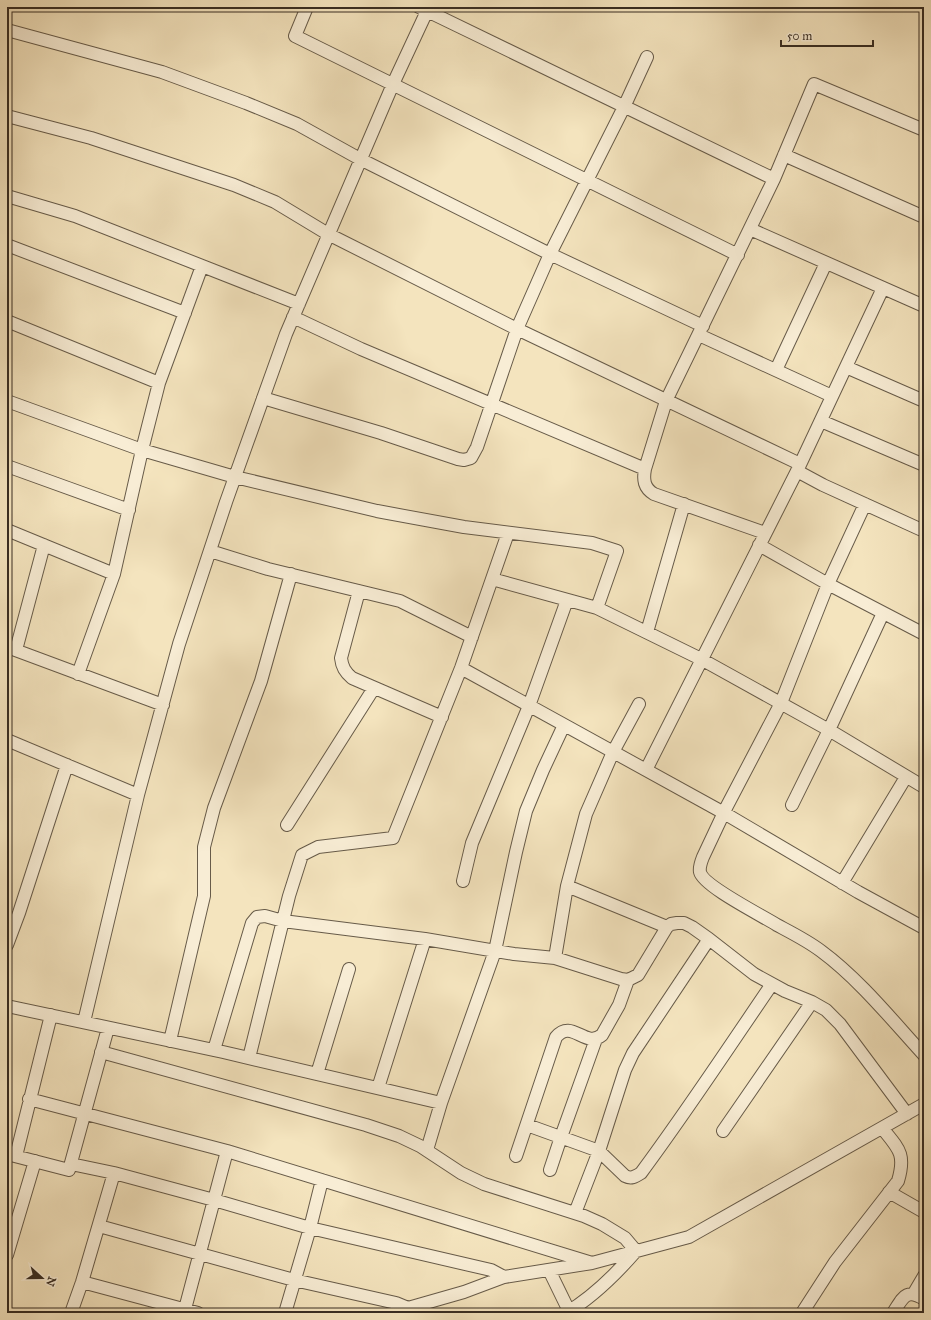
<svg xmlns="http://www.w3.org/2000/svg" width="931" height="1320" font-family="'IM FELL Great Primer',serif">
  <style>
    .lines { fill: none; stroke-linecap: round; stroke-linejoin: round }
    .minor-casing { stroke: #675b49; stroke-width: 14 }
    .minor { stroke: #f8edd5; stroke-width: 12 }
  </style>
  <rect width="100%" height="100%" fill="#f4e4be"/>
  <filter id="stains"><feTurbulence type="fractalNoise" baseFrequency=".005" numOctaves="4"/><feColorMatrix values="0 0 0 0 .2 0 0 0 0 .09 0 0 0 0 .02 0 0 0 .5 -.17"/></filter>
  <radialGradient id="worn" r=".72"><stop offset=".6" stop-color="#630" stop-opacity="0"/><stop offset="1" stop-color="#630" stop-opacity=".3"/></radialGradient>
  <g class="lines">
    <defs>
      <path id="minor" d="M 307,7 L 295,36 L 738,255
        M 419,7 L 774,179
        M 7,30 L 162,72 L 246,103 L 297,124 L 360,159 L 550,254 L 703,326
        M 7,116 L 91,138 L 234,185 L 275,202 L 328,234 L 517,329 L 800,464
        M 784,155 L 924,217
        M 7,196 L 75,216 L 299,304
        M 750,229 L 924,306
        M 7,245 L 185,313
        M 293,317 L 361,349 L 645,469
        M 7,321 L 159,383
        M 699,335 L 832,396
        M 846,367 L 924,401
        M 776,370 L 826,263
        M 263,398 L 381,433 L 458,459 L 464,460 L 471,458 L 477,447 L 517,329 L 550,254 L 624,107 L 647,57
        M 7,401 L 142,450 L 235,477 L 377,511 L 464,527 L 592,543 L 617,551 L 597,608
        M 821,421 L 924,465
        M 7,466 L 129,510
        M 797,471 L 823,485 L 924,531
        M 865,504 L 828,584 L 781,703 L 727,806 L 703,857 C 701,862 699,867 700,872 C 703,886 763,916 777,925 C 792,933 808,941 821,951 C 859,979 892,1020 924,1055
        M 7,530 L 114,574
        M 765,533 L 654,494 C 644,488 643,480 645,469 L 666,401 L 774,179 L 814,84 L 924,130
        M 759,545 L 828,584 L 924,634
        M 210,551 L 268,569 L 400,601 L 472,637
        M 492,579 L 597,608 L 701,659 L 829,730 L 924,787
        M 359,591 L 341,658 C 342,667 345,672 352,678 L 442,717
        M 647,632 L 684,504
        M 7,647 L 163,705
        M 16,650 L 44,545
        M 461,668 L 724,813 L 858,892 L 924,928
        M 78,674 L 114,574 L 142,450 L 159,383 L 202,266
        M 7,740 L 138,795
        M 646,770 L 797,471 L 883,288
        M 792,805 L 829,730 L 883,613
        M 287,825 L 374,688
        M 463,881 L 472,843 L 529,706 L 567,600
        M 842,883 L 906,777
        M 567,886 L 667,927
        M 7,945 L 19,913 L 67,765
        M 555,958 L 567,886 L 586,814 L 613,752 L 639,704
        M 7,1006 L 223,1052 L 441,1103
        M 84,1022 L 138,795 L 179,644 L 226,502 L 286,334 L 393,84 L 427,11
        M 170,1041 L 204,896 L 204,847 L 214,808 L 261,681 L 291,574
        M 214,1050 L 252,923 L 257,917 L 265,916 L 283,921 L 425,939 L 514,954 L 555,958 L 621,979 L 628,980 L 638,975 L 667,927 L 671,924 L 677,923 L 684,923 L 692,927 L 709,939 L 754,974 L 785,991 L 812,1002 L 826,1010 L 840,1024 L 907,1114
        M 101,1052 L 366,1125 L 399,1136 L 420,1146 L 461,1173 L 484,1184 L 584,1216 L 602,1224 L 625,1238 L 636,1251 C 616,1274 593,1297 566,1313
        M 249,1058 L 289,896 L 302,855 L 318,847 L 393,838 L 461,668 L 508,533
        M 317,1074 L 349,969
        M 378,1088 L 425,939
        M 29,1099 L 227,1151 L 592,1263
        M 527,1125 L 599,1151 L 625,1176 C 631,1179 635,1177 641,1173 C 687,1111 729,1047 772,984
        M 723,1131 L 812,1002
        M 427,1150 L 441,1103 L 495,951 L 516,852 L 526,811 L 543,770 L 564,725
        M 7,1154 L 69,1170 L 108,1028
        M 16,1156 L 51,1015
        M 516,1156 L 556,1037 C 572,1018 585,1049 602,1035 L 619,1005 L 628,980
        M 550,1170 L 561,1137 L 596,1039
        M 114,1173 L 214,1200 L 310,1228 L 491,1270 L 504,1277
        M 889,1192 L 924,1212
        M 575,1213 L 599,1151 L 625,1070 L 633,1053 L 709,939
        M 99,1226 L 294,1280 L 396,1303 L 408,1308
        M 7,1255 L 35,1161
        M 549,1270 L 570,1313
        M 82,1282 L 198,1313
        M 914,1293 L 924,1276
        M 185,1309 L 227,1151
        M 71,1313 L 82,1282 L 114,1173 L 71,1164
        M 285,1313 L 310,1228 L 322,1180
        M 398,1313 L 408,1308 L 464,1292 L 504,1277 L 592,1263 L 689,1237 L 924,1104
        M 802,1313 L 835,1262 L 898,1181 C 906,1154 899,1149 882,1128
        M 893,1313 C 903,1298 905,1288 924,1299"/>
    </defs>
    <!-- minor casing -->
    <use href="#minor" class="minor-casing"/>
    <!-- minor -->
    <use href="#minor" class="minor"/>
  </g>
  <!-- margin -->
  <rect width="931" height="1320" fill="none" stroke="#f4e4be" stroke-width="24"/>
  <rect x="8" y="8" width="915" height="1304" fill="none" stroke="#382d22" stroke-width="2"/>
  <rect x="12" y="12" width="907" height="1296" fill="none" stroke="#382d22"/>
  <!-- north arrow -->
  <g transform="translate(42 1278) rotate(111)" stroke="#f8edd5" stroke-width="3" paint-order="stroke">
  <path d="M0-3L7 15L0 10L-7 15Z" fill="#382d22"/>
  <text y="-6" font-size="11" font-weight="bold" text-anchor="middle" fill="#382d22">N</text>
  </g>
  <!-- scale -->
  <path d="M781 40v6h92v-6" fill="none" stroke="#382d22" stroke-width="2"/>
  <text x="787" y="40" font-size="12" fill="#382d22" stroke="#f8edd5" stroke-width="3" paint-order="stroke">50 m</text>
  <rect width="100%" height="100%" filter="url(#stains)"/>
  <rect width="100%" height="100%" fill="url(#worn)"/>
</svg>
